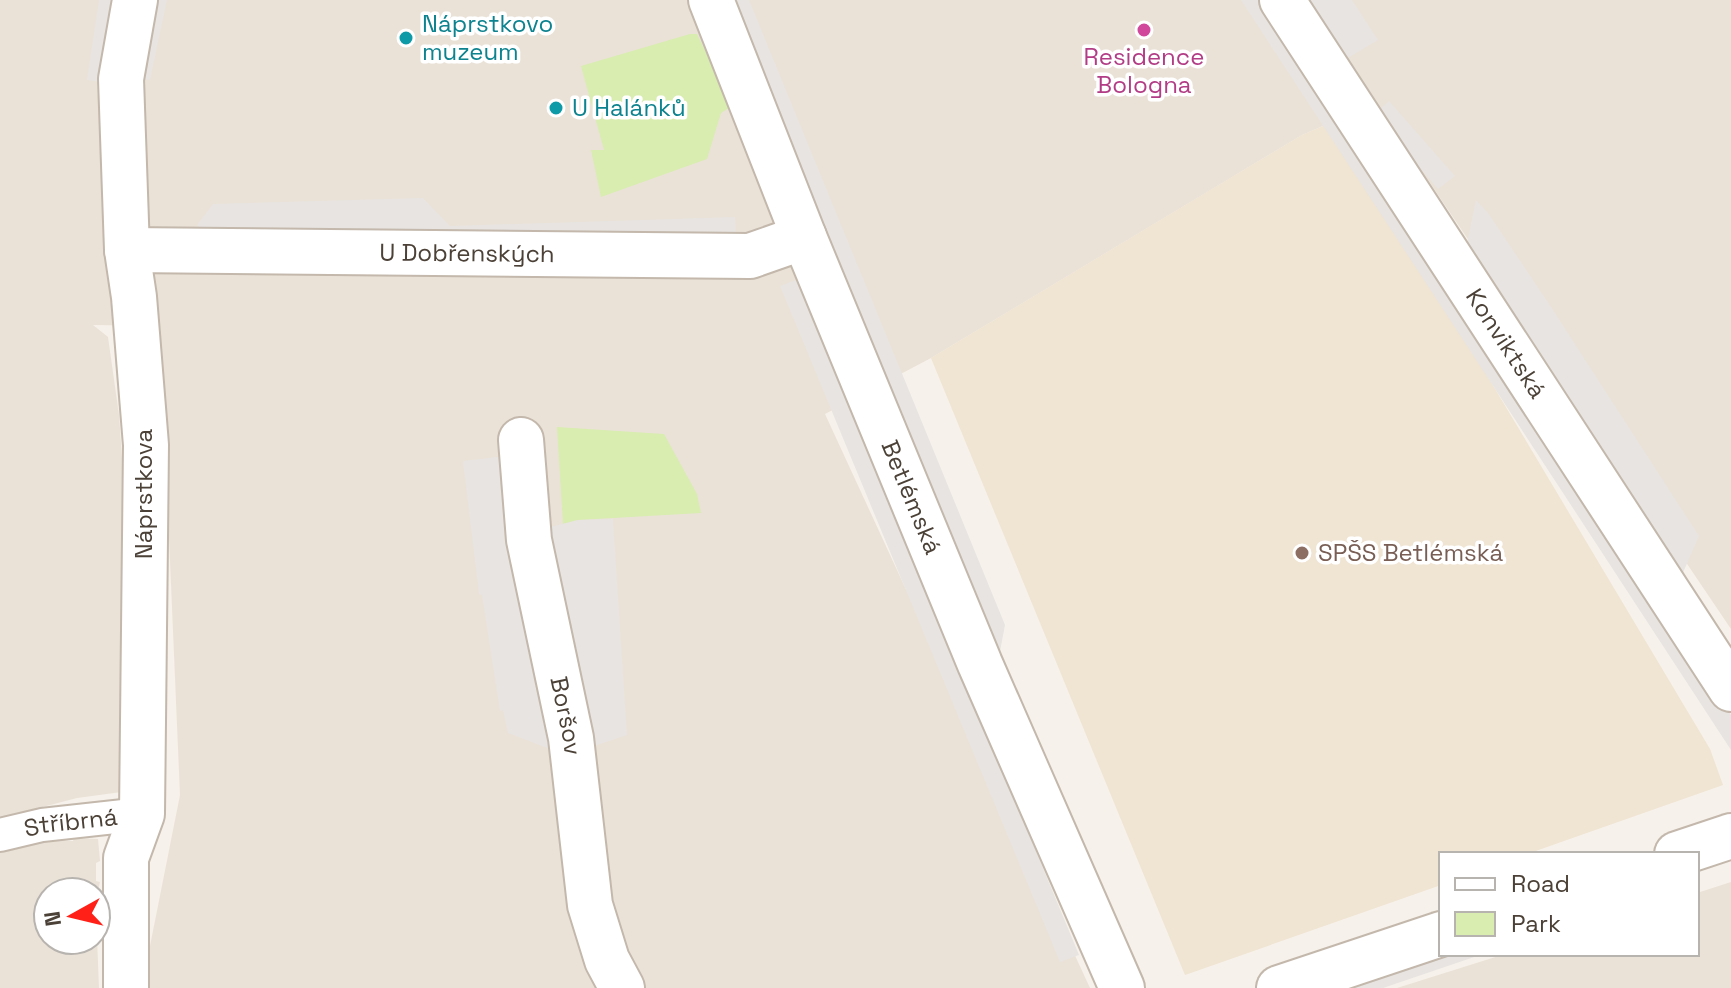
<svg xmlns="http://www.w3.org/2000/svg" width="1731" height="988" font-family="'Space Grotesk',sans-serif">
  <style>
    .residential { fill: #eae2d7; fill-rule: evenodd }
    .education { fill: #f0e4d2 }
    .green { fill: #d8edaf }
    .parking { fill: #e7e4e1 }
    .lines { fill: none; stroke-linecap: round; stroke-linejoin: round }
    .service-casing { stroke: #c3b8ab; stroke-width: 36 }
    .minor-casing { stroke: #c3b8ab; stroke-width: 48 }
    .service { stroke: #fff; stroke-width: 32 }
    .minor { stroke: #fff; stroke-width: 44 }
    .hotel-dot { fill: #d1479c; stroke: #fff; stroke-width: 3 }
    .culture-dot { fill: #0f9aa8; stroke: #fff; stroke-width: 3 }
    .education-dot { fill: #8d6e63; stroke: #fff; stroke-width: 3 }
    .labels { text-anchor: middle; stroke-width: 7; stroke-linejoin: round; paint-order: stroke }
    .culture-label { font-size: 24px; fill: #0d838f; stroke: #fff; text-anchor: start }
    .hotel-label { font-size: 24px; fill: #b23c85; stroke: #fff }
    .street-label { font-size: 24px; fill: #4b4137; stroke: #fff }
    .education-label { font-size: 24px; fill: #785e54; stroke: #fff; text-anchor: start }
  </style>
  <rect width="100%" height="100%" fill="#f6f1ea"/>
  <!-- residential -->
  <path class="residential" d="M 0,0 L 1731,0 L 1731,629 L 1376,103 L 1302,135 L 931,358 L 825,414 L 1090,988 L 144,988 L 148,956 L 180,795 L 160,326 L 93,325 L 108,337 L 119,415 L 124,487 L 129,791 L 77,798 L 0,818 Z
    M 74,838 L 98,839 L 100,861 L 96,863 L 96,881 L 100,882 L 97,895 L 98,923 L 102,924 L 103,938 L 97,938 L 99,988 L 0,988 L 0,846 L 45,840 L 73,841 ZM 48,892 L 96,892 L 96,940 L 48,940 Z
    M 1731,882 L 1731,988 L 1397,988 L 1505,954 L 1697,954 L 1697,893 Z"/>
  <!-- education -->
  <path class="education" d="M 1335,121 L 1710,749 L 1723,785 L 1527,854 L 1441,854 L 1441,885 L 1185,975 L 931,358 L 1252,165 L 1302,135 Z"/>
  <!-- green -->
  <path class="green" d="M 690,34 L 697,34 L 732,106 L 721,113 L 707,159 L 601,197 L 591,150 L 604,150 L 581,66 Z
    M 557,427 L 664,434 L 697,494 L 701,513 L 578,520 L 563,524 Z"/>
  <!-- parking -->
  <path class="parking" d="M 99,0 L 120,0 L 107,83 L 87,80 Z
    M 146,0 L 167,0 L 150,80 L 130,78 Z
    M 728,0 L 749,0 L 1005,625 L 998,662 Z
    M 1241,0 L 1264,0 L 1731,715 L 1731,750 Z
    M 1301,0 L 1352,0 L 1378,40 L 1341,62 Z
    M 1389,101 L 1455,176 L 1438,189 L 1374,115 Z
    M 423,198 L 450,226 L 735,217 L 736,237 L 226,254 L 197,225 L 213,204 Z
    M 1476,200 L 1488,213 L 1549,304 L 1699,536 L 1678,584 L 1465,253 Z
    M 799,279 L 1079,955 L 1060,962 L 780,286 Z
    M 506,456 L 537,653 L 550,749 L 508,733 L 503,710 L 500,711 L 482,595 L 479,594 L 463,461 Z
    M 613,519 L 627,735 L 594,746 L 543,529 L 578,520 Z
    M 1441,954 L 1483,954 L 1383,988 L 1321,988 Z"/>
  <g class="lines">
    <defs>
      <g id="service">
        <path id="s1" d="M 0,835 L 42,825 L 142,814"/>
      </g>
      <g id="minor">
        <path id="s2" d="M 711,0 L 804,237 L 980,664 L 1122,988"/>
        <path id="s3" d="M 1282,0 L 1731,689"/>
        <path id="s4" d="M 127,250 L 750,256 L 804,237"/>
        <path id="s5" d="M 521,440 L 529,540 L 571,738 L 590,905 L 607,960 L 622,988"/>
        <path d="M 1677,854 L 1731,836"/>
        <path d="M 126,988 L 126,858 L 142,814 L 146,445 L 134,297 L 127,250 L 121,79 L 135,0"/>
        <path d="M 1279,988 L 1441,934"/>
      </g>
    </defs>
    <!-- service casing -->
    <use href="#service" class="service-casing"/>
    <!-- minor casing -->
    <use href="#minor" class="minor-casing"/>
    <!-- service -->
    <use href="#service" class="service"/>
    <!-- minor -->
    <use href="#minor" class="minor"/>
  </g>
  <!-- markers -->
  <circle class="hotel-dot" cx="1144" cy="30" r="8"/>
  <g class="culture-dot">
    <circle cx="406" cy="38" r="8"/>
    <circle cx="556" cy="108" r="8"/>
  </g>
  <circle class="education-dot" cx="1302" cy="553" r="8"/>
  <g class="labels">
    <!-- culture labels -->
    <g class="culture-label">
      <text x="422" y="32">Náprstkovo<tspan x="422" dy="28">muzeum</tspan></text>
      <text x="572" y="116">U Halánků</text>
    </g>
    <!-- hotel labels -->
    <g class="hotel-label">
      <text x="1144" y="65">Residence<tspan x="1144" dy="28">Bologna</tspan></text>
    </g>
    <!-- street labels -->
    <g class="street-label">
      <text dy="8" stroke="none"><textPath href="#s4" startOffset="340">U Dobřenských</textPath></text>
      <text dy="8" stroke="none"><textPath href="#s3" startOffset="410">Konviktská</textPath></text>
      <text transform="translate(144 494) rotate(-90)" y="8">Náprstkova</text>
      <text dy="8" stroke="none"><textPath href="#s2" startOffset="536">Betlémská</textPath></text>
      <text dy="8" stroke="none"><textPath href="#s5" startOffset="280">Boršov</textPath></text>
      <text dy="8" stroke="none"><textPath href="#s1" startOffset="72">Stříbrná</textPath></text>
    </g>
    <!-- education labels -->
    <g class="education-label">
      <text x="1318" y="561">SPŠS Betlémská</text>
    </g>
  </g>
  <!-- legend -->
  <rect x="1439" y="852" width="260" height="104" fill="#ffffff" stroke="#b7b3af" stroke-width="2"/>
  <rect x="1455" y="878" width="40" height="12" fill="#ffffff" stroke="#b7b3af" stroke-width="2"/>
  <text x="1511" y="892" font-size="24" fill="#4b4137">Road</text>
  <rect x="1455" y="912" width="40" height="24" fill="#d8edaf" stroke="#b7b3af" stroke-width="2"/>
  <text x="1511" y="932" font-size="24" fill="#4b4137">Park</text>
  <!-- north arrow -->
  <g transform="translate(72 916) rotate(262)"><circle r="38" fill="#ffffff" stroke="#b7b3af" stroke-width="2"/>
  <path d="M0-6L14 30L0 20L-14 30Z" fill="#ff2117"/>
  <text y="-12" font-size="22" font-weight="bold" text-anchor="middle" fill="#4b4137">N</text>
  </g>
</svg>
